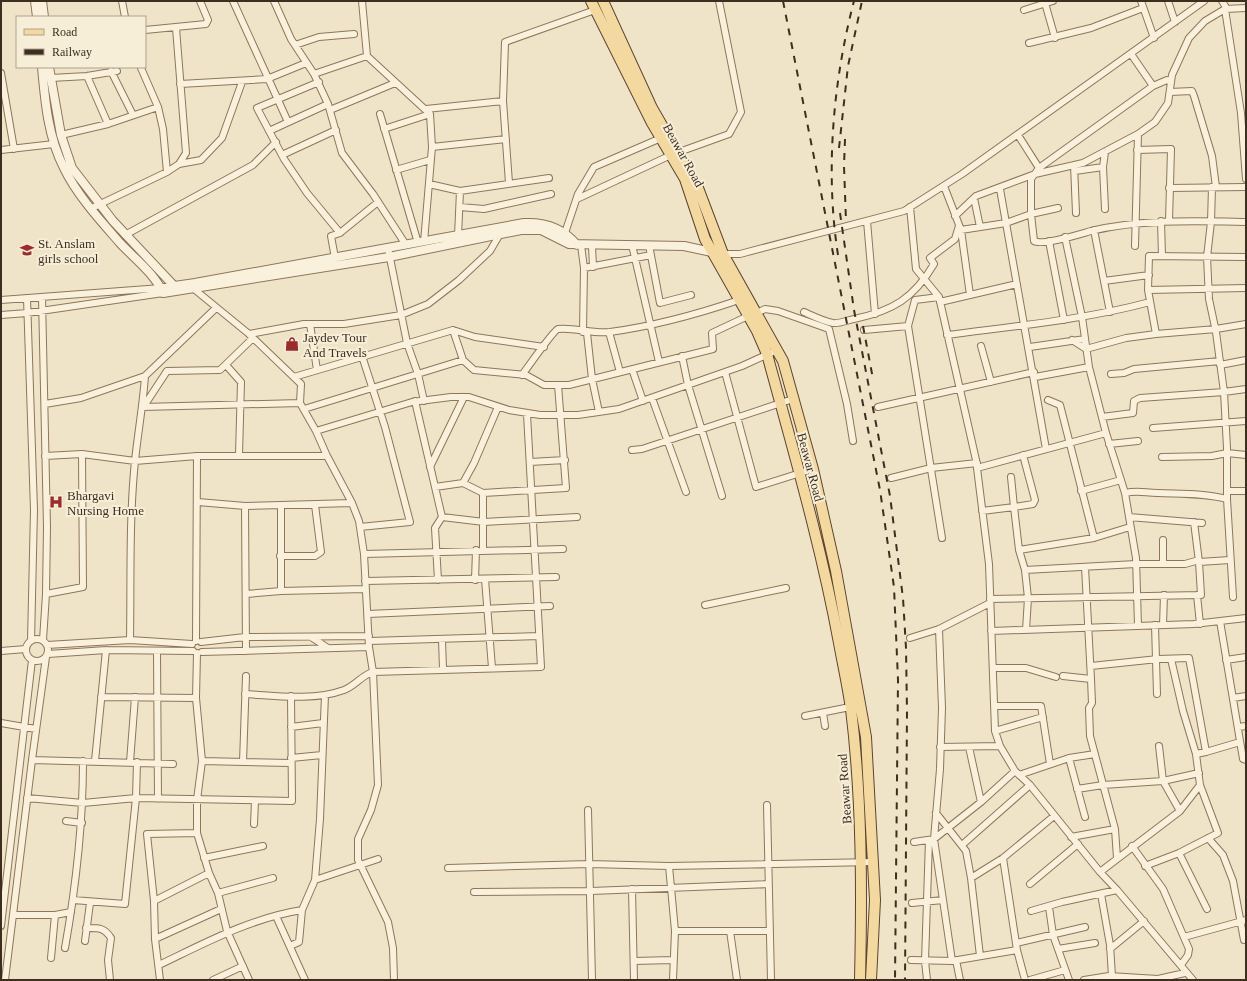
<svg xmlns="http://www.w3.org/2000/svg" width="1247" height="981" font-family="'Times New Roman',serif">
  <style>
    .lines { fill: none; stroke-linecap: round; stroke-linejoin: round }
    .minor-casing { stroke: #8d765c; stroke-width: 8 }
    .tertiary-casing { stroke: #8d765c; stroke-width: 10 }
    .primary-casing { stroke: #5b4430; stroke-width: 12 }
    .minor { stroke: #faf1dc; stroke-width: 6 }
    .tertiary { stroke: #faf1dc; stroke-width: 8 }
    .primary { stroke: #f3d9a0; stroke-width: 10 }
    .rail { stroke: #3d2e20; stroke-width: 2; stroke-dasharray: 7 7; stroke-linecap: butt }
    .labels { text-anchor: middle; stroke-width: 4; stroke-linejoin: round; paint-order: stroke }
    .street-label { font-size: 13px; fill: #3d2e20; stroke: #f7eed8 }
    .poi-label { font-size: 13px; fill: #3d2e20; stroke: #f7eed8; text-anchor: start }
  </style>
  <rect width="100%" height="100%" fill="#f0e4c8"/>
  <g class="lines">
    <defs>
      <path id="minor" d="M 122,1 L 125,17
        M 233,1 L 288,122
        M 274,1 L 291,39 L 314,74 L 328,104 L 342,153 L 373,194 L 406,245
        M 362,1 L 367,56 L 430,114 L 432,147 L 424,242
        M 1141,1 L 1154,38
        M 1168,1 L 1175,22
        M 1222,1 L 1227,9
        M 1045,3 L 1055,38
        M 1225,9 L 1241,113 L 1246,179
        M 1024,10 L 1053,1
        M 145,30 L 206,24 L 208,20 L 200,1
        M 1029,43 L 1091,28 L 1143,8
        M 295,45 L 319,37 L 354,34
        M 1131,54 L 1153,86
        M 141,68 L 158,107 L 163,129 L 167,172
        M 111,71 L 133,115
        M 1,73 L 14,149
        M 314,74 L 367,56
        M 87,76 L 108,124
        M 51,78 L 87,76 L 117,71
        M 319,82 L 257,108 L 284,159 L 307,193 L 340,233 L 378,202
        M 1171,82 L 1167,80 L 1153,86 L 1039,168 L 1031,179 L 1031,214 L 1034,241 C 1042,246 1080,234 1091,231 C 1142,219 1194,221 1246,222
        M 180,84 L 267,79 L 306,63
        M 1170,92 L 1192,91 L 1194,96 L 1212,156 L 1216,187
        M 426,109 L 503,101
        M 330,110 L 395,83
        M 380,114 L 418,243
        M 384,129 L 430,114
        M 269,131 L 328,104
        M 61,135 L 108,124 L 158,107
        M 1018,135 L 1039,168
        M 432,147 L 506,139
        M 1,150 L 54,144
        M 1137,150 L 1171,149 L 1169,221
        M 679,152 L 729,134 L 741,112 L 719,1
        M 1105,152 L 1103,167 L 1105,209
        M 282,155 L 336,130
        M 179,164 L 201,160 L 222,138 L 242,82
        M 1074,165 L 1076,213
        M 396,170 L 430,160
        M 1075,171 L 1103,167
        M 509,183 L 503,101 L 505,42 L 595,10
        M 429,184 L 460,191 L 549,178
        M 944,186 L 961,230 L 970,295
        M 1212,187 L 1211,222 L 1207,257 L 1209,299 L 1216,332 L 1224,392 L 1227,448 L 1227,499 L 1233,597
        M 1169,188 L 1246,187
        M 1000,189 L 1046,449
        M 974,198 L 980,227
        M 577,199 L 671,155
        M 460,207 L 484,209 L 551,194
        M 910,207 L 916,269 L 939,297 L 976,460 L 989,564 L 995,731 L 1000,746 L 1015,771 L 1030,785 L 1100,872 L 1117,890 L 1193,980
        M 92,208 L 167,172 L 179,164 L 186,153 L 176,28
        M 955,216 L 976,196 L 1035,174 L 1083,163 L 1138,134
        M 867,221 L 875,314
        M 1161,221 L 1162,256
        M 961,230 L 1006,223 L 1031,214 L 1058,208
        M 1094,230 L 1110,312
        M 565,233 L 578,194 L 594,167 L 661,138
        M 125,235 L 253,165 L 276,142
        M 458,236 L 460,191
        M 1065,237 L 1082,317 L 1089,367 L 1106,433 L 1125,493 L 1136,558 L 1138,626
        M 1049,241 L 1064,320
        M 581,245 L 584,268 L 583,332
        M 632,245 L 659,362
        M 649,245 L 660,303 L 691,295
        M 592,246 L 593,267
        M 1135,246 L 1138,134 L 1155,122 L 1168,103 L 1172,75 L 1189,38 L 1205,21 L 1225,9 L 1246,8
        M 388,248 L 407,343 L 418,374 L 424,401
        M 723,254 L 740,254 L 904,211 L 962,174 L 1204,1
        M 335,258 L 331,236 L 340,233
        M 584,268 L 651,255
        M 1104,281 L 1149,275
        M 1246,288 L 1148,290 L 1156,334 L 1216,329 L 1246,324
        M 194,289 L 249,334 L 301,384 L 300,403 L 316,431 L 327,456 L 352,503 L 359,521 L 364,554 L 369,647 L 373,672 L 378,785 L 371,810 L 358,839 L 358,860 L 388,922 L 393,948 L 394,980
        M 1148,290 L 1149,256 L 1246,257
        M 42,297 L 47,527 L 46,594 L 43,640
        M 27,298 L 34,510 L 31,641
        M 1,300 L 161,288
        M 940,302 L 1017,284
        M 804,312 C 813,316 823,321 833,323 C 839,324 848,320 854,319 C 893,311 914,298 934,264 L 930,258 L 955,239 L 959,226
        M 757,313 L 765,309 L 778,311 L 829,329 L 847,404 L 853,441
        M 1,315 L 27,313 L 163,293
        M 310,324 L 317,370
        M 908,326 L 942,538
        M 453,330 L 463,360 L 474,370 L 526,375 L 544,385 L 569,385 L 713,349 L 712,333 L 748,316
        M 864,330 L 908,326 L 915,300 L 939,297
        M 609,332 L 620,372
        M 587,333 L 592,379 L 599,412
        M 249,334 L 304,324 L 344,324 L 401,315 L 428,304 L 459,280 L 490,251 L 500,234
        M 947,335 C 1015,326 1083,320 1150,302
        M 1072,340 L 1086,349 L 1126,338 L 1156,334
        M 981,346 L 991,382
        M 1030,347 L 1085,339
        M 682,356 L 688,385 L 722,496
        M 226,365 L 241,382 L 239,455
        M 1220,365 L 1246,360
        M 632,369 L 643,401
        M 725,372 L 756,487 L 813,469
        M 1111,374 L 1124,373 L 1134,369 L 1220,361
        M 522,375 C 528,367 553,331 558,329 C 574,327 592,334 610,332 C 654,326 698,314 739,300
        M 294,377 L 453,330 L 475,337 L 544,347
        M 1035,377 L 1089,367
        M 652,398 L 686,492
        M 1048,400 L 1060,405 L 1094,538
        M 415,401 L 442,517 L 435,528 L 438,580
        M 45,404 L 81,398 L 145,376 L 216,308
        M 144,406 L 167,371 L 220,370 L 253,338
        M 143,407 L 300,403
        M 878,407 L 1034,372
        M 304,409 L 463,360
        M 1102,417 L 1133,413 L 1134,401 L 1140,398 L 1224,392 L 1246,389
        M 1153,428 L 1246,421
        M 316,431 L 412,402 L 451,397 L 469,397 L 509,410 L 540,415 L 578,415 L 619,409 L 742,366 L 777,350
        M 1109,444 L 1138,441
        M 632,450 L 642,449 L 793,399
        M 45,456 L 82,454 L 135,461 L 197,456 L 327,456
        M 1162,457 L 1212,456 L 1227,453 L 1246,455
        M 530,462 L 565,460
        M 430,467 L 464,397
        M 977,468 L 1106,433
        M 1011,477 L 1014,507 L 1033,504 L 1035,500 L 1023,455
        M 891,478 L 931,468 L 977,463
        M 463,483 L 474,463 L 498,407
        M 435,487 L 463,483 L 483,493 L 566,488 L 558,385
        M 1081,491 L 1121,480
        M 1227,491 L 1246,491
        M 483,493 L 483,550
        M 1125,493 C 1139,490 1145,493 1158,493 C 1181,494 1204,493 1227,499
        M 198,502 L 245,506 L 352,503
        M 281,505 L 281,591
        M 245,506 L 246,651
        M 982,511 L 1014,507 L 1019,550 L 1025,570 L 1028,598 L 1026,630
        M 442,517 L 484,522 L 577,517
        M 1129,517 L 1202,523
        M 360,527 L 410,522 L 385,427 L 362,356
        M 1019,550 L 1094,538 L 1130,527
        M 364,554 L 563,549
        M 280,556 L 315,556 L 321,552 L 315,505
        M 1199,562 L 1230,560
        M 1163,564 L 1163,540
        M 1085,567 L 1091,679 L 1092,703 L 1089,708 L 1090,736 L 1115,829 L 1117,858
        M 1025,570 L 1136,564 L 1185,564 L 1199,560
        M 485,579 L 492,668
        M 475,580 L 476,550
        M 365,581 L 556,577
        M 46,594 L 83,587 L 82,454
        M 246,594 L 281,591 L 365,589
        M 1197,595 L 1200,624
        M 990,599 L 1201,595 L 1199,562 L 1194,522
        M 705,605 L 786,588
        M 368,614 L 550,606
        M 1220,621 L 1243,759 L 1246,760
        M 1155,625 L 1157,694
        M 1163,625 L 1164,595
        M 939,629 L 942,708 L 940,769 L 934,839 L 952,961
        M 991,631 L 1194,624 L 1246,618
        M 311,637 L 328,648
        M 910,638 L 939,629 L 990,603
        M26 650a11 11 0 1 1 22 0a11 11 0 1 1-22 0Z
        M 130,640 C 131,580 129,520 135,461 C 138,432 143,405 145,376
        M 442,640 L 443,669
        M 196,641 L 197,456
        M 369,641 L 539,636
        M 201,642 L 245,637 L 369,636
        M 47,645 L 130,640 L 192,644
        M 1,651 L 26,649
        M 157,652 L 158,799
        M 202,652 L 369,647
        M 197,653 L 196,698 L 202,761 L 197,800 L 197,833 L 209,873 L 218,893 L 227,931 L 249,980
        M 48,654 L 106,650 L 193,651
        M 1171,659 L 1183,711 L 1196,754
        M 1226,660 L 1246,657
        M 1091,666 L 1158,659 L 1189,658 L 1206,752 L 1196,754 L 1200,785 L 1218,833 L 1179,853 L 1145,866
        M 993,668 L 1026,668 L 1056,677
        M 1063,676 L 1091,679
        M 245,694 C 277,696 314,701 344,690 C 355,686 362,675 373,672 L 541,667 L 527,414
        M 101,697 L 196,698
        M 1233,698 L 1246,696
        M 994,706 L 1041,706 L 1050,764
        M 823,713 L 825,726
        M 805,716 L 850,707
        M 1,723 L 36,729
        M 291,727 L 323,723
        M 1238,727 L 1246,726
        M 995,731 L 1043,717
        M 1159,746 L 1163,781 L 1180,811
        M 940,747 L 1000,746
        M 969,747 L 981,802
        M 1206,752 L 1240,742
        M 291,758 L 322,755
        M 1069,758 L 1085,817
        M 32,760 L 173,764
        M 95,761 L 106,650
        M 202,761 L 291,763
        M 130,762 L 135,697
        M 243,762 L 246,676
        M 1019,775 L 1069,758 L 1095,754
        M 1077,789 L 1103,785 L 1163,781 L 1199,773
        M 27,798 L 83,803 L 136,798 L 292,801 L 291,696
        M 767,805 L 771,980
        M 588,810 L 592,980
        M 936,813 L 966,851 L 971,878
        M 66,821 L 82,823
        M 254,824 L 255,801
        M 1071,837 L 1115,829
        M 1208,838 L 1223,855 L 1233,881 L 1244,940
        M 914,842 L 934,839 L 981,802 L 1015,771
        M 962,845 L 1030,785
        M 1132,846 L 1163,889 L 1189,949 L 1188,955 L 1181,965
        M 1179,853 L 1207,909
        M 204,858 L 263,846
        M 1003,858 L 1017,950 L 1025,980
        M 669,866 L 675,931 L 673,980
        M 448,868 L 589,864 L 669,866 L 874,862
        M 1100,872 L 1180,811 L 1200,785
        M 315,880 L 320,819 L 325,695
        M 1030,884 L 1078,844
        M 632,889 L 634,980
        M 474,892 L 591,891 L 768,884
        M 218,893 L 273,878
        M 1101,894 L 1110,945 L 1112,976
        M 73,900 L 125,904 L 136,798 L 137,762
        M 154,901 L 209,873
        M 912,903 L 943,900
        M 1049,907 L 1053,935 L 1069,980
        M 1031,911 L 1062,902 L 1117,890
        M 13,915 L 55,915 L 71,912
        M 276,916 L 305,980
        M 1,926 L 32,660
        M 86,928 C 98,928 104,927 111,938 L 108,960 L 110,980
        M 675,931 L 770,931
        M 730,931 L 737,980
        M 1184,937 L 1246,920
        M 155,939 L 221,909
        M 85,941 L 90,903
        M 1016,943 L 1085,927
        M 290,946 L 299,942 L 302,910
        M 65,948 C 76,886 83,824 83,761
        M 1058,949 L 1095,943
        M 1110,949 L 1144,921
        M 980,956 L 971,878 L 1003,858 L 1054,816
        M 51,958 L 55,915
        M 911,960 L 952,961 L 1017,950
        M 956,960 L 960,980
        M 634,961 L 673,960
        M 159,965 C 205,943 251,918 302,910 L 315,880 L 378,859
        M 5,980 L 32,760 L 46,657
        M 160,980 L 155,939 L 154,901 L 147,834 L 197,833
        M 213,980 L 243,966
        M 927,980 L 925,961 L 929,840
        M 1030,980 L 1065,970
        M 1084,980 L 1109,976 L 1158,979 L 1185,973"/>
      <path id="tertiary" d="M 35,1 L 37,17
        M 42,1 L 44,17
        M 42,67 C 45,101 48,137 64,168 C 77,195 100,220 120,243 C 135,259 154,273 163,293 L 389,257 L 521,230 L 541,230 L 569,244 L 684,246 L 716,253
        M 49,67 L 61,135 L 72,168 L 113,221 L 176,288
        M 161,288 L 195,283 L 524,223 C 545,222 564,229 577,245"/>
      <path id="primary" d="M 591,1 L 652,123 L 685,179 L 705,239 L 757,331 L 767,354 C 793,450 821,545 839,643 C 843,665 848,687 851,709 C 862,799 862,890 860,980
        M 603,1 L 652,108 L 698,188 L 723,254 L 783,361 L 813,469 L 836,571 L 866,737 L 875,900 L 871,980"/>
    </defs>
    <!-- minor casing -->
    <use href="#minor" class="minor-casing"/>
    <!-- tertiary casing -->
    <use href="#tertiary" class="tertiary-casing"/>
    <!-- primary casing -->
    <use href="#primary" class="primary-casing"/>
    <!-- minor -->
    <use href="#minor" class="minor"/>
    <!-- tertiary -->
    <use href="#tertiary" class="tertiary"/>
    <!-- primary -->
    <use href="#primary" class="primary"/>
    <!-- rail -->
    <path class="rail" d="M 783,1 L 880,490 L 894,587 L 898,680 L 895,980
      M 845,139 L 844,166 L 846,221
      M 839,148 L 848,66 L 862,1
      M 840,213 L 854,310 L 890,496 L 903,598 L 906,648 L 907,712 L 905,980
      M 838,255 C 825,172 833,81 854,1
      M 863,326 L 873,379"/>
  </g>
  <!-- icons -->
  <defs>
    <symbol id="school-bare" viewBox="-9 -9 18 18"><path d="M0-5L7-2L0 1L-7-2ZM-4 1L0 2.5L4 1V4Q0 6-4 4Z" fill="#9e2a2b" stroke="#f7eed8" stroke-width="2.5" paint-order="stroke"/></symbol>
    <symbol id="shop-bare" viewBox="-9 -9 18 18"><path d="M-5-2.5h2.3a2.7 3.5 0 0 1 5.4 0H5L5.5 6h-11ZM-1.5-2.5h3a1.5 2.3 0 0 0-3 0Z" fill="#9e2a2b" stroke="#f7eed8" stroke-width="2.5" paint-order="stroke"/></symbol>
    <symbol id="hospital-bare" viewBox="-9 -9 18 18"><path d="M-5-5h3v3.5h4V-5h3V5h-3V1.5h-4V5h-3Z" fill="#9e2a2b" stroke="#f7eed8" stroke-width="2.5" paint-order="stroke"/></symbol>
  </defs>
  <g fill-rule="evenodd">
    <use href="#school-bare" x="17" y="240" width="20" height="20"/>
    <use href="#shop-bare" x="282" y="334" width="20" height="20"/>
    <use href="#hospital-bare" x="46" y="492" width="20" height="20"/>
  </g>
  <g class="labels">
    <!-- street labels -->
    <g class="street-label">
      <text transform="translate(684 155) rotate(61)" y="5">Beawar Road</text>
      <text transform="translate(811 467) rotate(75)" y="5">Beawar Road</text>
      <text transform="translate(844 789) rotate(-94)" y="5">Beawar Road</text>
    </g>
    <!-- poi labels -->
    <g class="poi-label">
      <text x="38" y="248">St. Anslam<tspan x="38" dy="15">girls school</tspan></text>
      <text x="303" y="342">Jaydev Tour<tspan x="303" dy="15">And Travels</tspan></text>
      <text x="67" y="500">Bhargavi<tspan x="67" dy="15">Nursing Home</tspan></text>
    </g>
  </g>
  <!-- border -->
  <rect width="1247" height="981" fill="none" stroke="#3d2e20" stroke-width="4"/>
  <!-- legend -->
  <rect x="16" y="16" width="130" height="52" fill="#f7eed8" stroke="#ada18e"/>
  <rect x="24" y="29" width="20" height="6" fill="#f3d9a0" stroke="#ada18e"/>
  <text x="52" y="36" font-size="12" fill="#3d2e20">Road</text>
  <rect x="24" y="49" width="20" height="6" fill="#3d2e20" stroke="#ada18e"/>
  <text x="52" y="56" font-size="12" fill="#3d2e20">Railway</text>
</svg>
